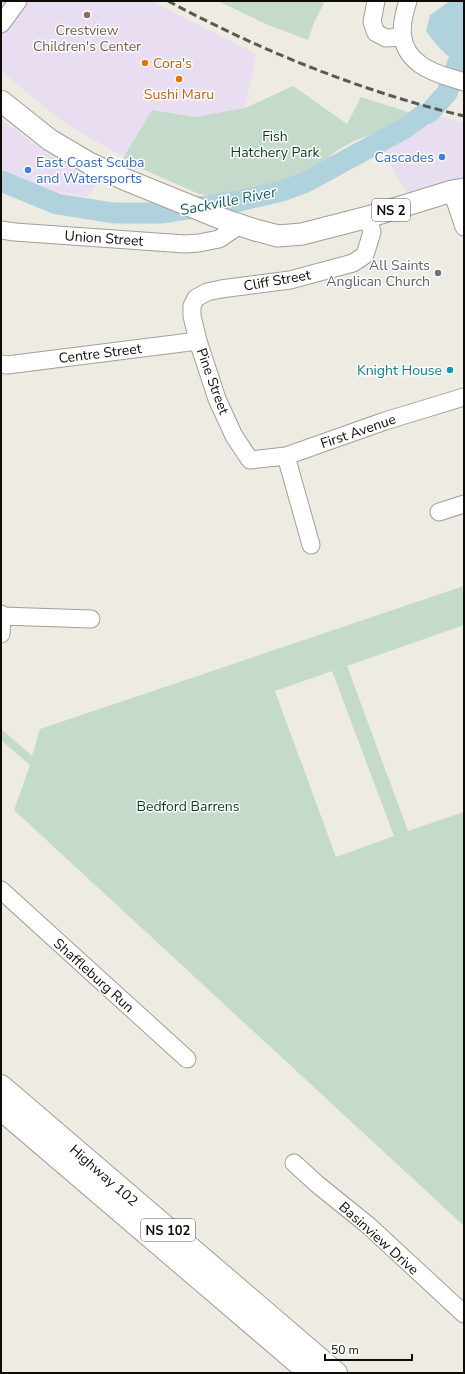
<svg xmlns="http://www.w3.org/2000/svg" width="465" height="1374" font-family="'Nunito Sans',sans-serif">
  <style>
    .commercial { fill: #e8ddf1 }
    .green { fill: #c4daca; fill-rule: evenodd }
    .water { fill: #afd2dd }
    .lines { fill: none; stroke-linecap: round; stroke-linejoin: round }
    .river { stroke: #afd2dd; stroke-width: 21 }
    .minor-casing { stroke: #a19f95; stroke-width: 19 }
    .major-casing { stroke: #a19f95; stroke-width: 23 }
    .highway-casing { stroke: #a19f95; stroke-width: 24 }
    .minor { stroke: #fff; stroke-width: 17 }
    .major { stroke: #fff; stroke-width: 21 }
    .highway { stroke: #fff; stroke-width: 22 }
    .rail { stroke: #5a5953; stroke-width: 3; stroke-dasharray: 8 4; stroke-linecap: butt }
    .education-dot { fill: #8d6e63; stroke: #fff; stroke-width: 1.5 }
    .food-dot { fill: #e8710a; stroke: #fff; stroke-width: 1.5 }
    .shop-dot { fill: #3f7fe0; stroke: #fff; stroke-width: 1.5 }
    .worship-dot { fill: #6b7280; stroke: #fff; stroke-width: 1.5 }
    .culture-dot { fill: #0f9aa8; stroke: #fff; stroke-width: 1.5 }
    .labels { text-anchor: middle; stroke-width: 3; stroke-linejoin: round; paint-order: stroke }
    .shield { fill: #fff; stroke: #565553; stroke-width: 1 }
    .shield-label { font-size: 13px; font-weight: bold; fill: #0d0c09 }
    .education-label { font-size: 14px; fill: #785e54; stroke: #fff }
    .food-label { font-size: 14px; fill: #c56008; stroke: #fff; text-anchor: start }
    .park-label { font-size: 14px; fill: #0a3c21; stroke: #fff }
    .shop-label { font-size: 14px; fill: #366cbe; stroke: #fff; text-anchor: end }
    .street-label { font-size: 14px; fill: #0d0c09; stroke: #fff }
    .worship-label { font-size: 14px; fill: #5b616d; stroke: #fff; text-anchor: end }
    .culture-label { font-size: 14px; fill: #0d838f; stroke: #fff; text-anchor: end }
    .water-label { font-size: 15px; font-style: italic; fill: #145a6a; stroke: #fff }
  </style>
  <rect width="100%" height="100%" fill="#eeece2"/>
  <!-- commercial -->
  <path class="commercial" d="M 1,1 L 152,1 L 256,54 L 245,108 L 195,117 L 152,110 L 124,157 L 76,130 L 58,118 L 1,71 Z
    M 429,113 L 464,123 L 464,191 L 413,203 L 378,143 L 405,128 L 424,114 Z
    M 1,119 L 41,149 L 98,182 L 87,197 L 48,190 L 1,170 Z"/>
  <!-- green -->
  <path class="green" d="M 218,1 L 325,1 L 314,23 L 308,40 L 266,24 Z
    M 293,86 L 347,124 L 361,97 L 408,112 C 389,131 366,134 343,147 C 328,155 318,169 305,178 C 301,181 296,185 292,187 C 287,190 283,189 278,193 L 275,190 L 271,190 L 232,198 L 199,194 L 122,160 L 152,110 L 195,117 L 245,108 Z
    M 464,586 L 464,625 L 347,666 L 408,831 L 464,812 L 464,1226 L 14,810 L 30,765 L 1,740 L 1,729 L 32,756 L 40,729 ZM 332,671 L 394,836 L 336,857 L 275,691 Z"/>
  <!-- water -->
  <path class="water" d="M 450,1 L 464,1 L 464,63 C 447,60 436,44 426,31 L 430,15 Z"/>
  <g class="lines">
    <!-- river -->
    <path class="river" d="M 1,181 L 57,204 L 113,213 L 161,213 L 239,201 L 282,191 L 304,183 L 405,128 L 424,114 L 429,113 L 447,93 L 458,62"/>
    <defs>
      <path id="minor" d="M 376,1 L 372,22 L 376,33 L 386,38 L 402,37
        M 408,1 C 400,25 397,48 421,65 C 433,74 450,77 464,82
        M 1,24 L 18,1
        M 452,191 L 464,227
        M 368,217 L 372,232 L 365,255 L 353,263 L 290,280 L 221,289 L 207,292 L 196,298 L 192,306 L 192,316 L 198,341 L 217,399 L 234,436 L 250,460 L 286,456 L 385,421 L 464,397
        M 1,230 L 15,232 L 185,244 L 199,243 L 219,239 L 240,225
        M 1,364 L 7,365 L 198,341
        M 286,456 L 311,545
        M 439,512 L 464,504
        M 1,614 L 2,616 L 1,634
        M 2,616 L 91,619
        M 1,890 L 187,1059
        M 294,1163 L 317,1184 L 369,1226 L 464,1314"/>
      <path id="major" d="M 1,101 L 50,140 L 89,163 L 124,179 L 225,220 L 255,230 L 278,236 L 302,234 L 368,217 L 452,191 L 464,189"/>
      <path id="highway" d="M 1,1086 L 336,1373
        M 1,1109 L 310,1373"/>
    </defs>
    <!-- minor casing -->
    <use href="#minor" class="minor-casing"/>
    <!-- major casing -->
    <use href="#major" class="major-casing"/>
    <!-- highway casing -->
    <use href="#highway" class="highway-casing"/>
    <!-- minor -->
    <use href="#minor" class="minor"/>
    <!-- major -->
    <use href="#major" class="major"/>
    <!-- highway -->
    <use href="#highway" class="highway"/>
    <!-- rail -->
    <path class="rail" d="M 168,1 C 259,50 363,92 464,116"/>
  </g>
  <!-- markers -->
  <circle class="education-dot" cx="87" cy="15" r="4"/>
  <g class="food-dot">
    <circle cx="145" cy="63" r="4"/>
    <circle cx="179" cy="79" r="4"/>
  </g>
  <g class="shop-dot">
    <circle cx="442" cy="157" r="4"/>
    <circle cx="28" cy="170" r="4"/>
  </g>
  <circle class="worship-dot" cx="438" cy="273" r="4"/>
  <circle class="culture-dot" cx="450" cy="370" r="4"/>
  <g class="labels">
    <!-- shield labels -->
    <g class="shield">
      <rect x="372" y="199" width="38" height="22" rx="3"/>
      <rect x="141" y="1219" width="54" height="22" rx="3"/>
    </g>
    <g class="shield-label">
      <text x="391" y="215">NS 2</text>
      <text x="168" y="1235">NS 102</text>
    </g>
    <!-- education labels -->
    <g class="education-label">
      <text x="87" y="35">Crestview<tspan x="87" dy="16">Children's Center</tspan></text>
    </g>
    <!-- food labels -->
    <g class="food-label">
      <text x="153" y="68">Cora's</text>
      <text x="179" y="99" text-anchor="middle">Sushi Maru</text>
    </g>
    <!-- park labels -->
    <g class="park-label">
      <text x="275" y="141">Fish<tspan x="275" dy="16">Hatchery Park</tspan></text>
      <text x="188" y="811">Bedford Barrens</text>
    </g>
    <!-- shop labels -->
    <g class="shop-label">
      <text x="434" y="162">Cascades</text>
      <text x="36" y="167" text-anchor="start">East Coast Scuba<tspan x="36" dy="16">and Watersports</tspan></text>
    </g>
    <!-- street labels -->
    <g class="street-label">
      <text transform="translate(104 238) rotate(4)" y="5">Union Street</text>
      <text transform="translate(277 280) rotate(-10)" y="5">Cliff Street</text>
      <text transform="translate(100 353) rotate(-7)" y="5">Centre Street</text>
      <text transform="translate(213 381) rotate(70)" y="5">Pine Street</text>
      <text transform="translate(358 431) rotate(-19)" y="5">First Avenue</text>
      <text transform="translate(94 975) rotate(42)" y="5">Shaffleburg Run</text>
      <text transform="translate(104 1175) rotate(41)" y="5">Highway 102</text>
      <text transform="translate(379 1238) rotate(42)" y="5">Basinview Drive</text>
    </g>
    <!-- worship labels -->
    <g class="worship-label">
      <text x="430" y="270">All Saints<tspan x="430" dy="16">Anglican Church</tspan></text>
    </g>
    <!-- culture labels -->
    <g class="culture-label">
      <text x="442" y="375">Knight House</text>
    </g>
    <!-- water labels -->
    <g class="water-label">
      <text transform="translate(228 201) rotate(-11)" y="5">Sackville River</text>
    </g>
  </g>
  <!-- border -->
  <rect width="465" height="1374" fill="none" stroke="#0d0c09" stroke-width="4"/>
  <!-- scale -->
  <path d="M325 1354v6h87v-6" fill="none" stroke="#0d0c09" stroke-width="2"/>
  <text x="331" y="1354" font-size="12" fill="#0d0c09" stroke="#ffffff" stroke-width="3" paint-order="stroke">50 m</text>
</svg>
